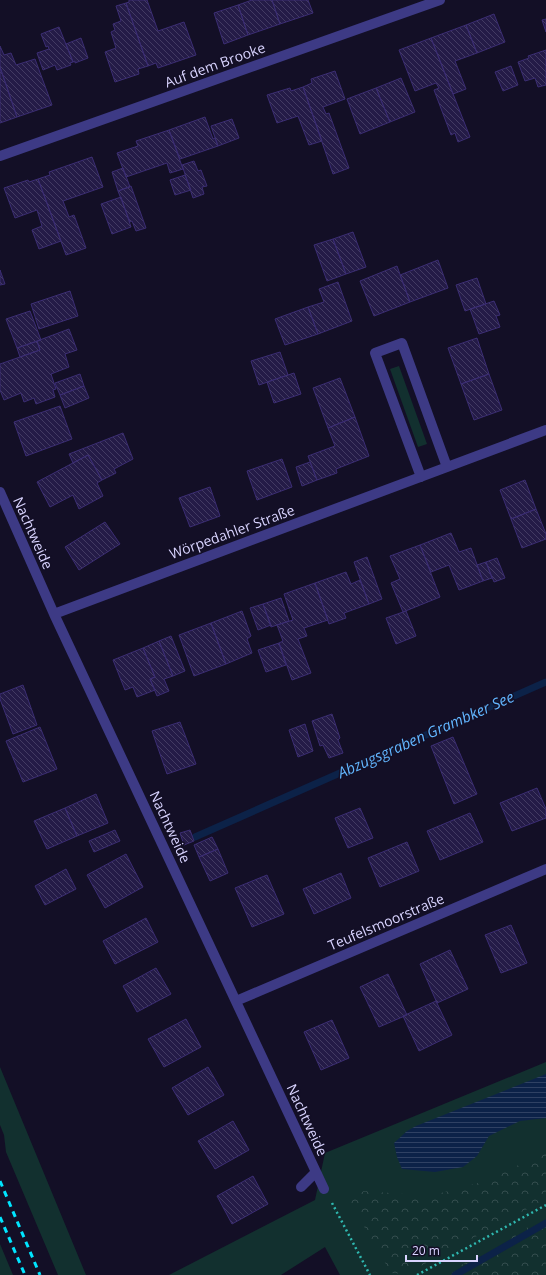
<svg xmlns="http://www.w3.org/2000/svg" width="546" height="1275" font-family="'Open Sans',sans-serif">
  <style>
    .green { fill: #12302f }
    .forest { fill: url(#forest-crowns) }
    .water { fill: url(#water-rules) }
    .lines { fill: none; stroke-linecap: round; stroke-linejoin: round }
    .stream { stroke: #0c2248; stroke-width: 7 }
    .building { fill: url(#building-back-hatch); stroke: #3b2d73 }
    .path { stroke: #2fb8b0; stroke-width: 2.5; stroke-dasharray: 2 3; stroke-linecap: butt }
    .minor { stroke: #3d3a85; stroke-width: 10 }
    .rail { stroke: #00e5ff; stroke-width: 3; stroke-dasharray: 6 5; stroke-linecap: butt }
    .labels { text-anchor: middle; stroke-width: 3; stroke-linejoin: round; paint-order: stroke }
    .street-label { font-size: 14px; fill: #d9d4ff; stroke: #130f26 }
    .water-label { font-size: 15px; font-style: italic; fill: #62b6ff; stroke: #130f26 }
  </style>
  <defs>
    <pattern id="forest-crowns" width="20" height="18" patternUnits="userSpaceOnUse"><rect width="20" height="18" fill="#12302f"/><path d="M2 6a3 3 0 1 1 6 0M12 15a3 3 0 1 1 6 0" fill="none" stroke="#344d4e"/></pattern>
    <pattern id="water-rules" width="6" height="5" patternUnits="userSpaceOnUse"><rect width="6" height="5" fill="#0c2248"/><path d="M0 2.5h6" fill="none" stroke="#2f4163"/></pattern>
    <pattern id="building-back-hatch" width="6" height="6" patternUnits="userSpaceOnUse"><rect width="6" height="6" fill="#241b47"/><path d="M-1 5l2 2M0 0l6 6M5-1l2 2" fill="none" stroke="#433b63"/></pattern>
  </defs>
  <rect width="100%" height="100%" fill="#130f26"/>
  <!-- green -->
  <path class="green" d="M 399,366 L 427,444 L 418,447 L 390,369 Z
    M 546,1062 L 546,1275 L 340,1275 L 325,1247 L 281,1275 L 169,1275 L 315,1200 L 325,1153 Z
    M 0,1067 L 86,1275 L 58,1275 L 6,1152 L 4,1135 L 0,1125 Z
    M 0,1244 L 13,1275 L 0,1275 Z"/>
  <!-- forest -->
  <path class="forest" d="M 546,1153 L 546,1199 L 406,1274 L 391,1273 L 348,1199 L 364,1191 L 430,1196 L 478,1183 Z
    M 546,1217 L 546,1275 L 446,1275 L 471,1259 Z"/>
  <!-- water -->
  <path class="water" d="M 546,1074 L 546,1118 L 520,1121 L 489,1136 L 477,1156 L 463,1167 L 435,1172 L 402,1169 L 397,1157 L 394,1143 L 407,1131 L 416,1126 Z"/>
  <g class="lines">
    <!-- stream -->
    <path class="stream" d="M 195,837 L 546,682
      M 455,1275 L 546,1223"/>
  </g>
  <!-- building -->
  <path class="building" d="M 129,0 L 147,0 L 158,31 L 184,22 L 196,55 L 158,68 L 156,63 L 148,66 L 126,3 L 129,2 Z
    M 252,0 L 272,0 L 280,24 L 248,35 L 238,5 Z
    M 272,0 L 308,0 L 313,13 L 280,24 Z
    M 126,3 L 148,66 L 138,69 L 139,74 L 115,82 L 105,52 L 116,48 L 111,32 L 115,30 L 113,24 L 121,21 L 116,6 Z
    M 238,5 L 248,35 L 224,44 L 214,13 Z
    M 494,14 L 505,42 L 477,53 L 466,25 Z
    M 546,19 L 546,32 L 542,20 Z
    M 466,25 L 477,53 L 455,61 L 466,89 L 453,94 L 431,38 Z
    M 59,27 L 73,62 L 70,63 L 71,65 L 57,70 L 55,65 L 43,70 L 37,53 L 49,49 L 48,46 L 46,47 L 41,34 Z
    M 81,38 L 88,58 L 75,63 L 75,61 L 73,62 L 66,44 Z
    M 431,38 L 470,137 L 458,142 L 455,133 L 451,135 L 434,90 L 439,88 L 436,83 L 415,91 L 399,50 Z
    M 0,46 L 4,55 L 11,53 L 16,65 L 35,59 L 52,105 L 17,117 L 0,67 Z
    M 546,50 L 546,85 L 538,87 L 535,78 L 525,81 L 518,62 L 529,58 L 528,56 Z
    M 511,66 L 518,85 L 503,91 L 495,72 Z
    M 0,67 L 17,117 L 0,123 Z
    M 335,71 L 345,99 L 323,107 L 326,114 L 329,113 L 349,168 L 333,174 L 303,87 L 312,83 L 311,79 Z
    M 401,78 L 415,112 L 390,122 L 376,88 Z
    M 303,87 L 322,141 L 309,145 L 298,116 L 277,123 L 267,95 L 290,88 L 291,91 Z
    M 376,88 L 390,122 L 360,134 L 347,99 Z
    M 205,117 L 213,139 L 215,138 L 218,146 L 180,159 L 169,130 Z
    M 232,119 L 239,138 L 218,146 L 211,126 Z
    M 169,130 L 183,169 L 170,173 L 167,163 L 126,177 L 117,153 L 138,146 L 136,141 Z
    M 92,157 L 103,187 L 63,201 L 69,217 L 74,215 L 86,248 L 66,255 L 38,179 L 50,175 L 49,172 Z
    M 194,161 L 198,171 L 201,170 L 207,186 L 202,187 L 204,194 L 193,198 L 182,165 Z
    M 123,168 L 130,187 L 118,191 L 112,172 Z
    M 185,175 L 191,190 L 175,195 L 170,180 Z
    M 38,179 L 61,241 L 39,249 L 32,230 L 42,226 L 37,210 L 15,218 L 4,188 L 28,180 L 29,182 Z
    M 131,186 L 146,228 L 136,231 L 132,221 L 130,222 L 118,191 Z
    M 121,197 L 131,227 L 112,234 L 101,204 Z
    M 353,232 L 366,267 L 346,274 L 333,239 Z
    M 333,239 L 346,274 L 327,281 L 314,245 Z
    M 438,260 L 448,288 L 410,302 L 400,275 Z
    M 397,266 L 410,302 L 374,316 L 360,281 Z
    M 0,270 L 5,284 L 0,285 Z
    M 477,278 L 486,304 L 465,311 L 456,285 Z
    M 338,282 L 352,321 L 318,334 L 308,307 L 324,302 L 319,289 Z
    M 70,291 L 78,316 L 39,329 L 31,304 Z
    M 494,301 L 500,315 L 496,316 L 500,327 L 479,334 L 470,309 Z
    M 308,307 L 318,334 L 285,345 L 275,319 Z
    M 30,311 L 41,340 L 17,348 L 6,319 Z
    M 69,329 L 77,350 L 65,354 L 69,367 L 51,374 L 56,389 L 53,390 L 55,397 L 36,404 L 34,398 L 24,402 L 21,393 L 4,400 L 0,390 L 0,364 L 40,350 L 37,341 Z
    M 477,338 L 489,374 L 461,384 L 448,348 Z
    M 37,341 L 40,350 L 20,357 L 17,348 Z
    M 280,352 L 288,375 L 259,385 L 251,361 Z
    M 294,373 L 301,394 L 274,403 L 267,382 Z
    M 80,374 L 84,386 L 60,395 L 55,383 Z
    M 489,374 L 502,410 L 474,420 L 461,384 Z
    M 340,378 L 355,417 L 328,428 L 313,388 Z
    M 84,386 L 89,398 L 65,408 L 60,395 Z
    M 60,406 L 72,439 L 26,456 L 14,422 Z
    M 355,417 L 369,456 L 336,469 L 337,473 L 317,480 L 308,456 L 335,446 L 328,428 Z
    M 123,433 L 133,459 L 114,469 L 116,473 L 102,480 L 88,455 L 73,463 L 69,454 Z
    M 88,455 L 102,480 L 97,483 L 103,496 L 79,509 L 73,495 L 50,507 L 37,482 Z
    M 282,459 L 292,487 L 257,500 L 247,471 Z
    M 310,462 L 317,480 L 302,486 L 296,467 Z
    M 525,480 L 536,509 L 511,519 L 500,490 Z
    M 210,487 L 220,516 L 190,527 L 179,498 Z
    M 536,509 L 546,534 L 546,539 L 522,548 L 511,519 Z
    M 105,522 L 120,544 L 79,570 L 65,547 Z
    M 451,533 L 459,552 L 471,548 L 483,581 L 459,590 L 449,565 L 431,572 L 420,545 Z
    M 420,545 L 440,597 L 403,612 L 391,583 L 400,579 L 390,556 Z
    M 367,557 L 382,599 L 369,604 L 354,562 Z
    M 497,558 L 505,578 L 494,582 L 486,562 Z
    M 486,562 L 492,578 L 483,581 L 477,565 Z
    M 346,572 L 351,584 L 360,580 L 369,604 L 344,613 L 346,618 L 329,624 L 315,583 Z
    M 315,583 L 328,620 L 304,628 L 307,636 L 298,639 L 311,673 L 292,680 L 279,643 L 283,641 L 277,625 L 293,620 L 284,594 Z
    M 281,598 L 289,621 L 271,627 L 263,604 Z
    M 263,604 L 271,625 L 258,630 L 250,608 Z
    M 242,611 L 251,636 L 247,639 L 252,653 L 226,664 L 211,623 Z
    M 406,611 L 416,636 L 396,644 L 386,618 Z
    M 211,623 L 226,664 L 194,676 L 179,635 Z
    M 171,636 L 185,671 L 173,676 L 159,641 Z
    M 159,641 L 173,676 L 164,679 L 169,691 L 157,696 L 150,679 L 155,677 L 143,648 Z
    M 279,643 L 286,665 L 266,672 L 258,650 Z
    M 143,648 L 155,677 L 150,679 L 155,690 L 137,697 L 133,687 L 125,690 L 113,660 Z
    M 23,685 L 37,725 L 13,734 L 0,699 L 0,694 Z
    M 332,714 L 340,738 L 338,740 L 343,753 L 329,758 L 323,745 L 320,746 L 312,721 Z
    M 180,722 L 196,764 L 167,774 L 152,731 Z
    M 305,724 L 313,751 L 298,757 L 289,730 Z
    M 40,727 L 57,769 L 23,782 L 6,741 Z
    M 453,737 L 477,794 L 454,804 L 431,746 Z
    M 537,788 L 546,809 L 546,818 L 512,831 L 500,803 Z
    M 96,794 L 108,823 L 77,836 L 65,808 Z
    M 65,808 L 77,836 L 47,849 L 34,821 Z
    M 360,808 L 373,838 L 348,848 L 335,818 Z
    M 470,813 L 483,842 L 440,860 L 427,831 Z
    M 115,830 L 120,841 L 94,852 L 89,841 Z
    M 190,830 L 194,841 L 184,845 L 180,833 Z
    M 212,837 L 218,849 L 199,857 L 194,845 Z
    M 407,842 L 419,871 L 380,887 L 368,858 Z
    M 218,849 L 228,873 L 210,881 L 199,857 Z
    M 126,854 L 143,887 L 105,908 L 87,875 Z
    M 66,869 L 76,889 L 45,905 L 35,886 Z
    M 341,873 L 351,898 L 314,914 L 303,889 Z
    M 267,875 L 284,914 L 252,927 L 235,888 Z
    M 146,918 L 158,942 L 115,964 L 103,941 Z
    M 511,925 L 527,963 L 501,973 L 485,935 Z
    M 450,950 L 468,989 L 437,1003 L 420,964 Z
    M 156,968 L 171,994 L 137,1012 L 123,986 Z
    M 388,974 L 407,1015 L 379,1027 L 360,987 Z
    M 436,1001 L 452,1035 L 419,1051 L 403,1016 Z
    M 186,1019 L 201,1047 L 164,1067 L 148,1039 Z
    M 332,1020 L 349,1058 L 321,1070 L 304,1032 Z
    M 208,1067 L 224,1095 L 188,1115 L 172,1088 Z
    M 233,1121 L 249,1150 L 215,1169 L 198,1141 Z
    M 253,1176 L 268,1204 L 232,1224 L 217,1196 Z"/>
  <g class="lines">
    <!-- path -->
    <path class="path" d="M 332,1203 L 370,1275
      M 417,1275 L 546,1205"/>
    <!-- minor -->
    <path class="minor" d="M 0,156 L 440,0
      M 421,477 L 375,353 L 402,343 L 447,467
      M 0,492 L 54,614 L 324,1189
      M 54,614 L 546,430
      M 236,1001 L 546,869
      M 301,1187 L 316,1172"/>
    <!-- rail -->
    <path class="rail" d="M 0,1181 L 40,1275
      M 0,1217 L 25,1275"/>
  </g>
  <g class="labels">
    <!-- street labels -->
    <g class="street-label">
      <text transform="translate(215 65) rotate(-20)" y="5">Auf dem Brooke</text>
      <text transform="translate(232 532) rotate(-20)" y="5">Wörpedahler Straße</text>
      <text transform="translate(33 533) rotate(66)" y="5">Nachtweide</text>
      <text transform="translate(170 827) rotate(65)" y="5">Nachtweide</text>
      <text transform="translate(386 922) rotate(-23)" y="5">Teufelsmoorstraße</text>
      <text transform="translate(307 1120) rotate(65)" y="5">Nachtweide</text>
    </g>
    <!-- water labels -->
    <g class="water-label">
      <text transform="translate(426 735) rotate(-24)" y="5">Abzugsgraben Grambker See</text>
    </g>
  </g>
  <!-- scale -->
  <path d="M406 1255v6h71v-6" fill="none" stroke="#d9d4ff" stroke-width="2"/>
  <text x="412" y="1255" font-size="12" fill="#d9d4ff" stroke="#130f26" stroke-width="3" paint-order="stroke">20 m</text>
</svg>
